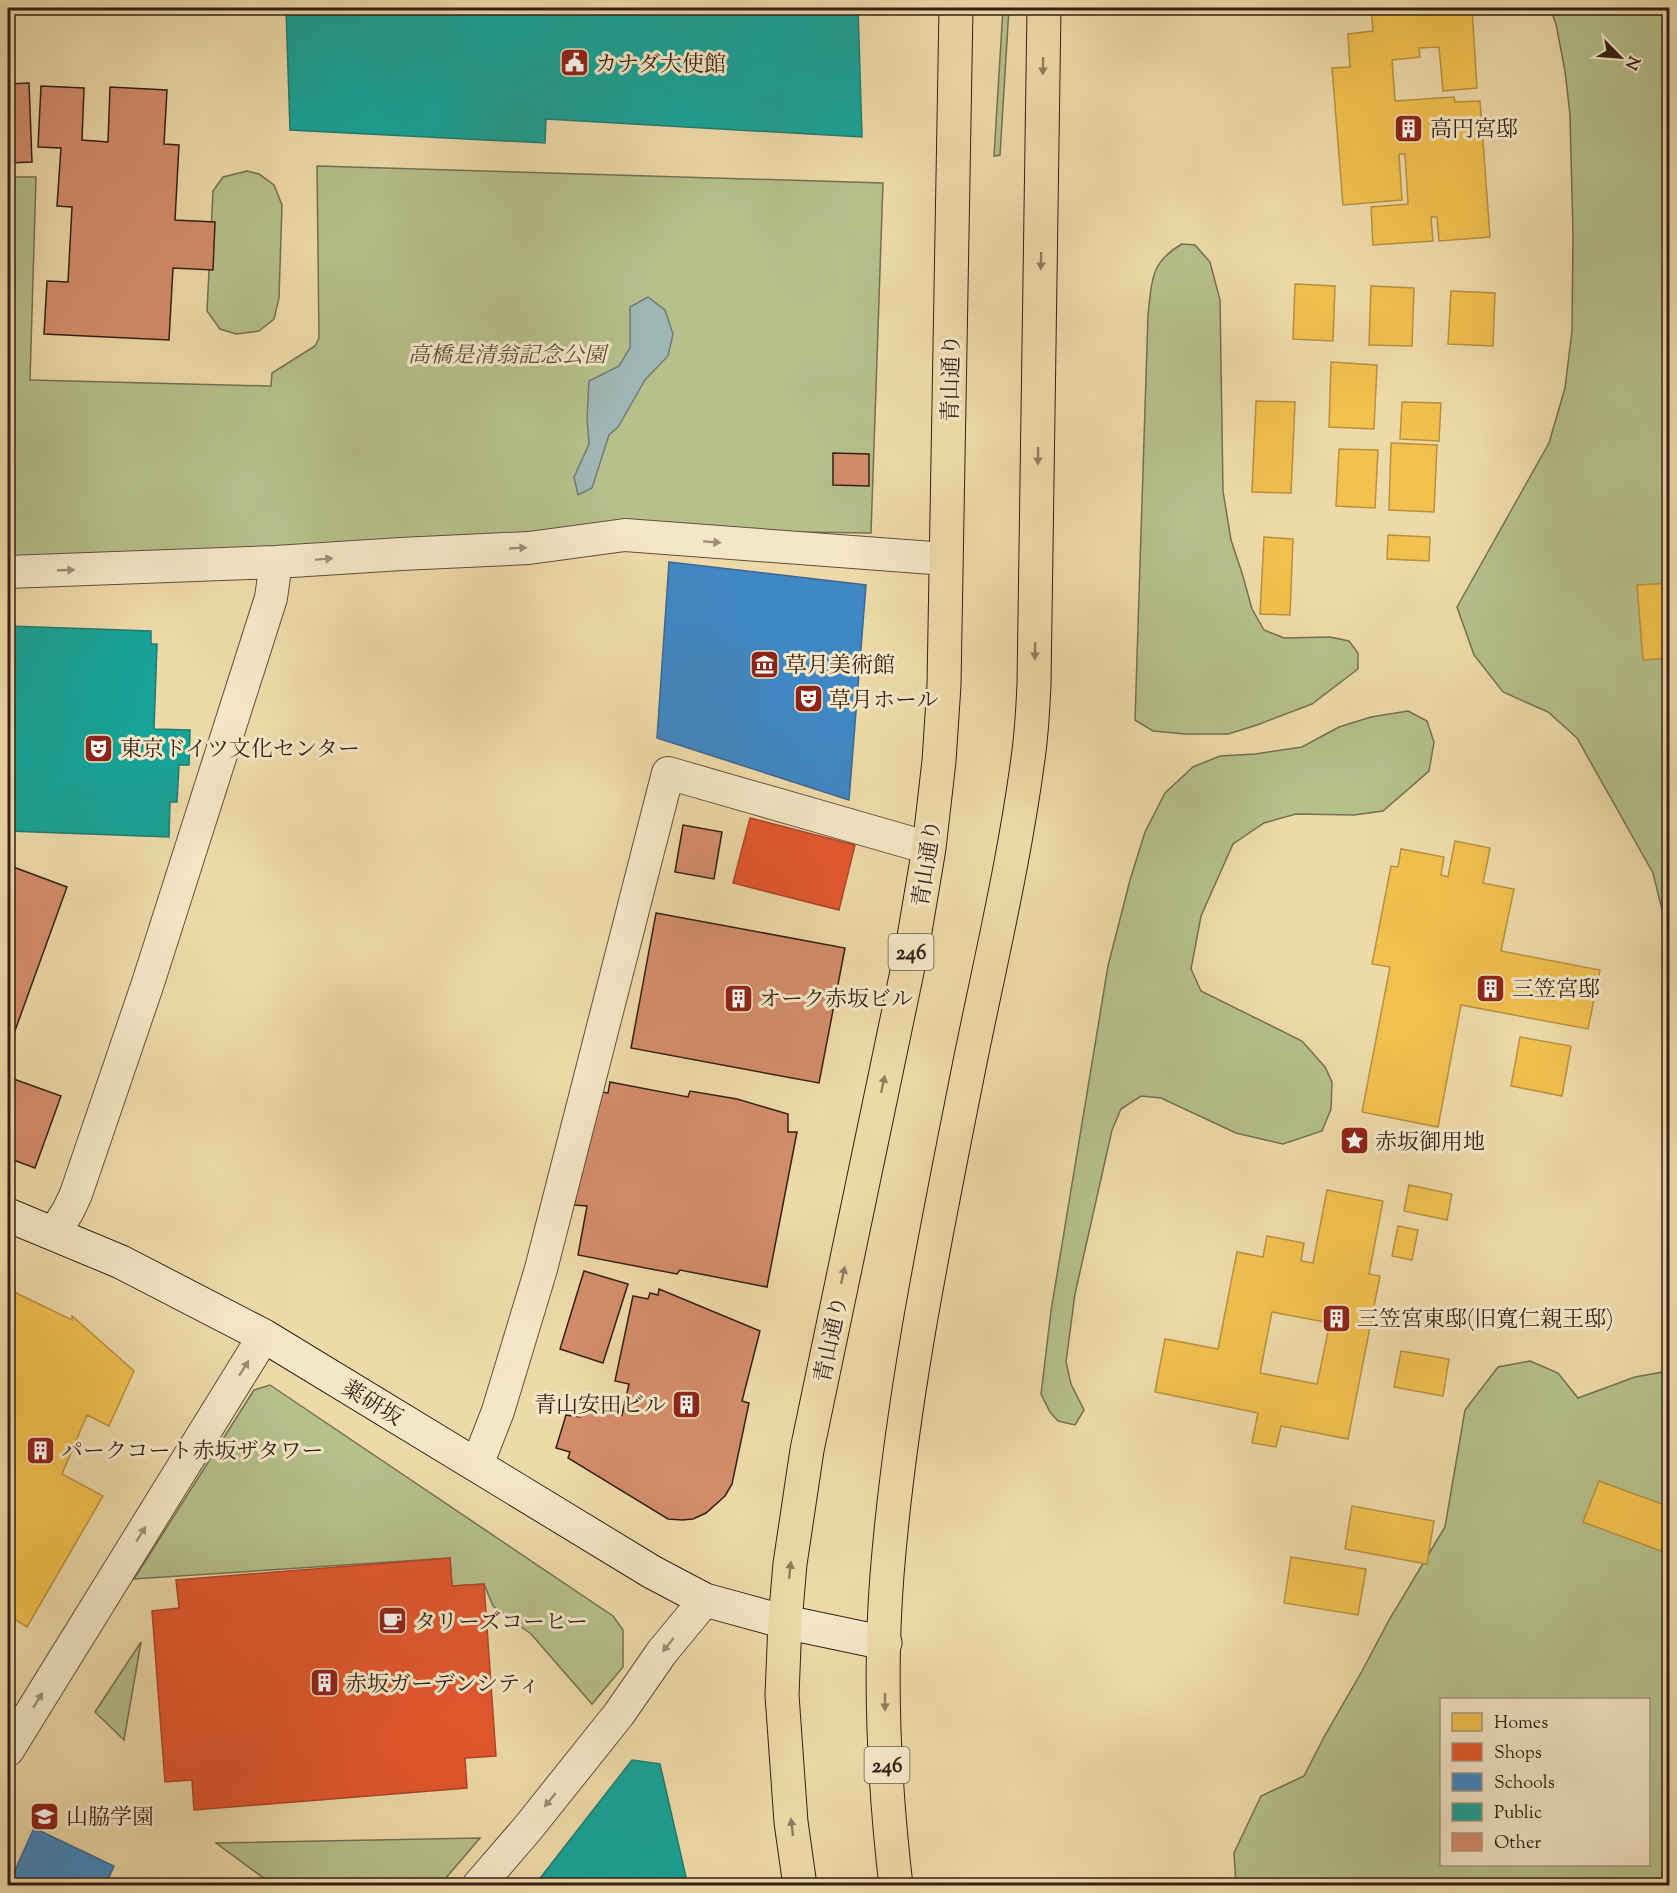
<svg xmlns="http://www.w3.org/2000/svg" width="1677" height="1893" font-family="'Sorts Mill Goudy','Noto Serif JP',serif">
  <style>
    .green { fill: #b5c08b; stroke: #747051; stroke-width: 1.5; fill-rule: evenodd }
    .water { fill: #9fb7b4; stroke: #747a75; stroke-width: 1.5 }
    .homes { fill: #f2c14e; stroke: #b9903e; stroke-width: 1.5; fill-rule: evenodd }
    .shops { fill: #e4572e; stroke: #af4627; stroke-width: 1.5 }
    .schools { fill: #3f88c5; stroke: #3c6891; stroke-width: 1.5 }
    .public { fill: #17a398; stroke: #207b71; stroke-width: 1.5 }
    .building { fill: #d48d6b; stroke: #341f17; stroke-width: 1.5 }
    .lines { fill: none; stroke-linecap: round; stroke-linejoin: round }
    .street-casing { stroke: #624e3c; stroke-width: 34 }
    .secondary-casing { stroke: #341f17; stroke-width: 35 }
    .highway-casing { stroke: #341f17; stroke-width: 35 }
    .street { stroke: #f4e7c7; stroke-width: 32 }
    .secondary { stroke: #f4e7c7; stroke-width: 33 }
    .highway { stroke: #eedaa9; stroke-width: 33 }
    .oneway { fill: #917c60 }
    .oneway2 { fill: #9e8d78 }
    .labels { text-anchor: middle; stroke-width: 6; stroke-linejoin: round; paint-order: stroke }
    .shield { fill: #f4e7c7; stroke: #6e5b4c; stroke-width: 1.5 }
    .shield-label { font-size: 21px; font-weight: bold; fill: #341f17 }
    .poi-label { font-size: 22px; fill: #341f17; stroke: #f4e7c7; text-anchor: start }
    .park-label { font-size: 22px; font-style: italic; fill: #5b4f3a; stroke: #f4e7c7 }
    .street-label { font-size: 22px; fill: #341f17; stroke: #f4e7c7 }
  </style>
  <rect width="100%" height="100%" fill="#eedaa9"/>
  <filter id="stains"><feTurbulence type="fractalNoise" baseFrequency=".00333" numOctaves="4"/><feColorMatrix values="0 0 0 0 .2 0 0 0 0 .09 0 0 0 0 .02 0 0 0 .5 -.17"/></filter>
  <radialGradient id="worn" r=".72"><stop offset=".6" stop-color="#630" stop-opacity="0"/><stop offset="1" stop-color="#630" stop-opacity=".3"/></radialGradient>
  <!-- green -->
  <path class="green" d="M 1003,8 L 1009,8 L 1000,155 L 994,156 Z
    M 1550,8 L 1669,8 L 1669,993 L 1665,922 L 1653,873 L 1577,738 L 1548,712 L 1503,692 L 1474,655 L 1457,607 L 1549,443 L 1565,388 L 1572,331 L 1573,235 L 1570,115 L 1565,71 L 1556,24 Z
    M 317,166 L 883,183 L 871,533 L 733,531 L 8,557 L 8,177 L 36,177 L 30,380 L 271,386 L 272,373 L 315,346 L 319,338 Z
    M 247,171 L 259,174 L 274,185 L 282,205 L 279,298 L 274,319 L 259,331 L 236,334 L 220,329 L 207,311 L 213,191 L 223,177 Z
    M 1182,244 L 1195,245 L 1210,262 L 1220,300 L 1223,491 L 1231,540 L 1242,573 L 1252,609 L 1264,630 L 1284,638 L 1330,637 L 1349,641 L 1358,653 L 1358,669 L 1312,704 L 1257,725 L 1228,734 L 1185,734 L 1153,731 L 1135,720 L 1148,315 C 1152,282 1149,263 1182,244 Z
    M 1408,711 L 1427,721 L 1434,742 L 1429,771 L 1383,811 L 1354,815 L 1296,814 L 1264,823 L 1233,844 L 1201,916 L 1191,969 L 1201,991 L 1302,1041 L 1325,1067 L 1332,1082 L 1331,1109 L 1322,1131 L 1283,1144 L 1236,1133 L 1161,1098 L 1141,1096 L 1121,1109 L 1112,1130 L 1075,1294 L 1066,1362 L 1071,1384 L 1084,1410 L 1075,1425 L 1058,1421 L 1050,1412 L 1041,1394 L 1051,1311 L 1108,966 L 1130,880 L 1145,832 L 1165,793 L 1193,767 L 1220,756 L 1255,754 L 1302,747 L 1339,727 L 1371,717 Z
    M 1530,1361 L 1558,1373 L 1578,1398 L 1635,1377 L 1669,1371 L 1669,1885 L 1236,1885 L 1234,1853 L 1261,1796 L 1304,1776 L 1324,1737 L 1361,1673 L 1389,1620 L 1445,1527 L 1465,1410 L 1498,1367 ZM 1442,1700 L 1648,1700 L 1648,1864 L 1442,1864 Z
    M 270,1385 L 613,1616 L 623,1630 L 623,1667 L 592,1704 L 531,1634 L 493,1606 L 484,1584 L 452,1586 L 450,1558 L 134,1579 L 254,1390 Z
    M 141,1642 L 124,1740 L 95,1712 Z
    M 480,1838 L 439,1886 L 273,1885 L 216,1843 Z"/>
  <!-- water -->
  <path class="water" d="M 648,297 L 665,310 L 673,334 L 668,356 L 645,380 L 618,427 L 609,435 L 592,488 L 578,495 L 574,477 L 589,444 L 587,418 L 589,381 L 619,366 L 630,348 L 630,307 Z"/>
  <!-- homes -->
  <path class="homes" d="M 1371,8 L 1472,8 L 1477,88 L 1443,91 L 1439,47 L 1419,48 L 1420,57 L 1392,60 L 1395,101 L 1454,97 L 1455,102 L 1480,101 L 1490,237 L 1439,241 L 1437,217 L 1431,217 L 1433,241 L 1373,245 L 1371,207 L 1408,204 L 1405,154 L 1399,154 L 1402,200 L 1343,205 L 1332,68 L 1350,67 L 1348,34 L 1373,31 Z
    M 1295,284 L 1335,286 L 1333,341 L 1293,339 Z
    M 1371,286 L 1414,288 L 1412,346 L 1369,345 Z
    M 1451,291 L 1495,293 L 1493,346 L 1448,344 Z
    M 1331,362 L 1377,365 L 1374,429 L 1329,427 Z
    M 1256,401 L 1295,402 L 1291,493 L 1252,492 Z
    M 1402,402 L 1441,403 L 1439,441 L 1400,439 Z
    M 1391,443 L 1437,445 L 1434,512 L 1389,510 Z
    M 1339,449 L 1378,450 L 1375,508 L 1336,506 Z
    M 1388,535 L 1430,537 L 1429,561 L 1387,559 Z
    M 1264,537 L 1293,539 L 1290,615 L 1260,614 Z
    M 1670,583 L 1670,658 L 1643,660 L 1637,585 Z
    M 1455,841 L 1490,848 L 1483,883 L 1514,889 L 1501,951 L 1600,970 L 1588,1029 L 1461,1005 L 1438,1127 L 1362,1112 L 1390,967 L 1372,964 L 1391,866 L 1398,867 L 1401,849 L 1444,857 L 1441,875 L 1448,877 Z
    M 1520,1037 L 1571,1046 L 1562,1096 L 1511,1086 Z
    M 1409,1185 L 1452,1194 L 1447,1220 L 1404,1211 Z
    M 1327,1190 L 1383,1201 L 1369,1274 L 1380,1276 L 1348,1439 L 1281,1426 L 1276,1447 L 1252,1443 L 1258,1413 L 1155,1392 L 1165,1339 L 1218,1349 L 1237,1252 L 1263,1257 L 1267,1236 L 1304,1243 L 1301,1261 L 1313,1263 ZM 1272,1312 L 1330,1323 L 1317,1384 L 1260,1373 Z
    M 1398,1226 L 1418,1230 L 1412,1260 L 1392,1256 Z
    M 8,1289 L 72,1320 L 72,1316 L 134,1371 L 109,1426 L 87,1415 L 62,1474 L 103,1496 L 27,1627 L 8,1615 Z
    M 1401,1351 L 1449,1359 L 1443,1396 L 1394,1387 Z
    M 1599,1481 L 1670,1507 L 1670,1529 L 1661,1551 L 1583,1522 Z
    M 1352,1506 L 1434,1521 L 1427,1564 L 1345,1549 Z
    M 1291,1557 L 1366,1569 L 1358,1615 L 1284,1603 Z"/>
  <!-- shops -->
  <path class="shops" d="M 750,818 L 855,845 L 839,910 L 733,883 Z
    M 450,1558 L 452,1586 L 484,1584 L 496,1756 L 465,1758 L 467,1788 L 194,1810 L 192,1780 L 165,1782 L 152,1611 L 179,1608 L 176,1580 Z"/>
  <!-- schools -->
  <path class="schools" d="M 669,562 L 866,585 L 849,800 L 657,738 Z
    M 34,1828 L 114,1866 L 105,1886 L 8,1886 Z"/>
  <!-- public -->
  <path class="public" d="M 286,8 L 858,8 L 862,137 L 546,119 L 545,143 L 290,130 Z
    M 8,626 L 151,631 L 151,644 L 157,644 L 154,729 L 190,730 L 189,765 L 179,765 L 177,802 L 170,802 L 169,837 L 8,831 Z
    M 632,1760 L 660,1764 L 688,1886 L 534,1886 Z"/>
  <!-- building -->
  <path class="building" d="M 8,8 L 29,8 L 29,13 L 8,14 Z
    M 51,8 L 141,8 L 142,9 L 51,12 Z
    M 29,83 L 32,162 L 8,163 L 8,84 Z
    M 41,86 L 84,88 L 82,140 L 108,142 L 110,87 L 167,90 L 164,144 L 179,145 L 175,220 L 215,222 L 213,270 L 173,268 L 169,340 L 44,334 L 47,281 L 68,282 L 72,207 L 57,206 L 61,148 L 38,147 Z
    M 833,453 L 869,454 L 869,486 L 833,485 Z
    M 683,825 L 722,832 L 714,879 L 675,872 Z
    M 8,865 L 67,887 L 8,1050 Z
    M 656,913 L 845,948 L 819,1083 L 631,1048 Z
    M 8,1077 L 61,1096 L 35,1168 L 8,1158 Z
    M 610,1082 L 688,1097 L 690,1091 L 737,1099 L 788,1114 L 788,1132 L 797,1132 L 767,1287 L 680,1270 L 677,1274 L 578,1255 L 587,1206 L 574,1205 L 596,1091 L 608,1093 Z
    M 584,1271 L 628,1284 L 603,1363 L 560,1349 Z
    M 659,1289 L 760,1331 L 742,1401 L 749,1403 L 732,1484 L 725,1496 L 706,1513 L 693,1519 L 682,1520 L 668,1519 L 568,1458 L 570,1452 L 556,1448 L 566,1415 L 580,1417 L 582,1406 L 622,1415 L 629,1384 L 615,1381 L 633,1296 L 648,1299 L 650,1293 L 658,1295 Z"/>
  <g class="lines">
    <defs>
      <path id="street" d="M 8,572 L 276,562 L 401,554 L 529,548 L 625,535 L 946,559
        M 54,1233 L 68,1211 L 76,1194 L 148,983 L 271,598 L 276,562
        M 477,1465 L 498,1411 L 541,1269 L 668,773 L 929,848
        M 8,1750 L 264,1336
        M 478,1886 L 528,1828 L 619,1714 L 662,1652 L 705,1600"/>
      <path id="secondary" d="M 8,1215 L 121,1262 L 264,1336 L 652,1572 L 705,1600 L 785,1622 L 885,1643"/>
      <path id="highway" d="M 800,1886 L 791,1822 L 782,1695 L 785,1622 L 790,1564 L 807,1450 L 913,943 L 929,848 L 939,761 L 944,685 L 956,8
        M 896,1886 C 884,1783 879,1677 887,1575 C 901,1400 937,1228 971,1057 C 992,955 1016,853 1029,751 C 1032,728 1033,706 1034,684 L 1044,8"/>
    </defs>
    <!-- street casing -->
    <use href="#street" class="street-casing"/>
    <!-- secondary casing -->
    <use href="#secondary" class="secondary-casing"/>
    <!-- highway casing -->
    <use href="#highway" class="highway-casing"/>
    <!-- street -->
    <use href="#street" class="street"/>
    <!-- secondary -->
    <use href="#secondary" class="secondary"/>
    <!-- highway -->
    <use href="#highway" class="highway"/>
  </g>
  <!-- one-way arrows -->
  <defs><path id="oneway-solid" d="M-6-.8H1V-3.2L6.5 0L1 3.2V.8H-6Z" transform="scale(1.5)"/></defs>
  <g class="oneway">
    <use href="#oneway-solid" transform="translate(1043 66) rotate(91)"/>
    <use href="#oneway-solid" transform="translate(1041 261) rotate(91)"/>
    <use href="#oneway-solid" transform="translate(1038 456) rotate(91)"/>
    <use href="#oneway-solid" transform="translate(1035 651) rotate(91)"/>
    <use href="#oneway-solid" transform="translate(883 1084) rotate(-78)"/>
    <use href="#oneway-solid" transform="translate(843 1275) rotate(-78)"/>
    <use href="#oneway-solid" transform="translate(790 1570) rotate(-84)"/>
    <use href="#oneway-solid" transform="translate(885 1702) rotate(90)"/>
    <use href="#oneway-solid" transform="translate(792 1827) rotate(-97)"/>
  </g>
  <g class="oneway2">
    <use href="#oneway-solid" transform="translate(712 542) rotate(4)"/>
    <use href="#oneway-solid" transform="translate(518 548) rotate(-3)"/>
    <use href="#oneway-solid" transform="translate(324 559) rotate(-4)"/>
    <use href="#oneway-solid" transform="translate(66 570) rotate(-2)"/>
    <use href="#oneway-solid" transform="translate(244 1368) rotate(-58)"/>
    <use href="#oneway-solid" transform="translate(141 1534) rotate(-58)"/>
    <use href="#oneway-solid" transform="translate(668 1645) rotate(129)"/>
    <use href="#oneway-solid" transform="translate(38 1700) rotate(-58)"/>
    <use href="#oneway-solid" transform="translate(550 1800) rotate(129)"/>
  </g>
  <!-- icons -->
  <defs>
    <symbol id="civic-square" viewBox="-11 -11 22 22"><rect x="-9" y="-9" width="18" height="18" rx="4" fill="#8f2418" stroke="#f4e7c7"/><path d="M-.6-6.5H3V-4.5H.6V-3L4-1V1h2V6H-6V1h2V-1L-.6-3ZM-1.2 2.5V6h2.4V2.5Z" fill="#fff"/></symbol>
    <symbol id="building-square" viewBox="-11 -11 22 22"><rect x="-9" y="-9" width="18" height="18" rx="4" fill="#8f2418" stroke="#f4e7c7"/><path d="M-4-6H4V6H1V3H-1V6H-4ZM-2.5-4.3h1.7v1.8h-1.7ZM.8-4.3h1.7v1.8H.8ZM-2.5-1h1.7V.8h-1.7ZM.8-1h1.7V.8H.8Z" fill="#fff"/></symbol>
    <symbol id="museum-square" viewBox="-11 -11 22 22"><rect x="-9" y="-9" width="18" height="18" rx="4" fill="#8f2418" stroke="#f4e7c7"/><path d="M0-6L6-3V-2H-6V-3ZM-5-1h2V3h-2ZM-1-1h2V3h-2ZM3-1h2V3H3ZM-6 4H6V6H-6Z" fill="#fff"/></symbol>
    <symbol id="theatre-square" viewBox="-11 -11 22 22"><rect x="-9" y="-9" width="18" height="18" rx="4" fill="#8f2418" stroke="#f4e7c7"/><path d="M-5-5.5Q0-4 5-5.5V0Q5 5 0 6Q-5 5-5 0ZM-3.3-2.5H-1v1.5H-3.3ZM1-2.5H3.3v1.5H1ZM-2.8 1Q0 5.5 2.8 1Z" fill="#fff"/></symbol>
    <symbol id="sight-square" viewBox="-11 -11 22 22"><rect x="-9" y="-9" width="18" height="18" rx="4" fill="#8f2418" stroke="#f4e7c7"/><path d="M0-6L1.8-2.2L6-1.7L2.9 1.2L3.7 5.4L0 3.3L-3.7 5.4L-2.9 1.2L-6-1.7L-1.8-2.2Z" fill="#fff"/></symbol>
    <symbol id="cafe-square" viewBox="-11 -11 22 22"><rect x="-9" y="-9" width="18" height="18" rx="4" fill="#8f2418" stroke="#f4e7c7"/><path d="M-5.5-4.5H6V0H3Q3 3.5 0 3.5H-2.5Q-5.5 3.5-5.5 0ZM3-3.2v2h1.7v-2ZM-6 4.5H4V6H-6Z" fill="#fff"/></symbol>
    <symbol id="school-square" viewBox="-11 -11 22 22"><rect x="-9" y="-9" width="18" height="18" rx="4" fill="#8f2418" stroke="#f4e7c7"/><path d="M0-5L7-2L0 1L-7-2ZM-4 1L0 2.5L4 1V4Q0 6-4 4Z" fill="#fff"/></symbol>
  </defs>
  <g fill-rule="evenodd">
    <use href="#civic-square" x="558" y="46" width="33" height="33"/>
    <use href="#building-square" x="1392" y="112" width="33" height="33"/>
    <use href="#museum-square" x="748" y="648" width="33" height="33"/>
    <use href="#theatre-square" x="792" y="682" width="33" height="33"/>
    <use href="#theatre-square" x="82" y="732" width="33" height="33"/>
    <use href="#building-square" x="1474" y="972" width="33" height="33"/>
    <use href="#building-square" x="722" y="982" width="33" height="33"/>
    <use href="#sight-square" x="1338" y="1124" width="33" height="33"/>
    <use href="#building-square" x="1320" y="1302" width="33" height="33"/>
    <use href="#building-square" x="670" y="1388" width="33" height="33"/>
    <use href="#building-square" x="24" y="1434" width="33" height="33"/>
    <use href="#cafe-square" x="376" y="1604" width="33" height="33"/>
    <use href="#building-square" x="308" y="1666" width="33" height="33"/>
    <use href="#school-square" x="28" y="1800" width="33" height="33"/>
  </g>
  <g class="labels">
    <!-- shield labels -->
    <g class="shield">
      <rect x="888.5" y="934" width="45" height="36" rx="4.5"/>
      <rect x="864.5" y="1747" width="45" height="36" rx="4.5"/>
    </g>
    <g class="shield-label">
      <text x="911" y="959">246</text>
      <text x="887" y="1772">246</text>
    </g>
    <!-- poi labels -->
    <g class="poi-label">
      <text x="595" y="71">カナダ大使館</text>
      <text x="1430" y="136">高円宮邸</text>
      <text x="785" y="672">草月美術館</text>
      <text x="829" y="707">草月ホール</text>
      <text x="120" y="756">東京ドイツ文化センター</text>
      <text x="1512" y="996">三笠宮邸</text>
      <text x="759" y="1006">オーク赤坂ビル</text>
      <text x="1375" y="1149">赤坂御用地</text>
      <text x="1357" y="1326">三笠宮東邸(旧寬仁親王邸)</text>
      <text x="666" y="1412" text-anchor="end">青山安田ビル</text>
      <text x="61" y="1458">パークコート赤坂ザタワー</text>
      <text x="414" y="1629">タリーズコーヒー</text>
      <text x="345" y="1691">赤坂ガーデンシティ</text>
      <text x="66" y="1824">山脇学園</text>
    </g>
    <!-- park labels -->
    <g class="park-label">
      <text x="507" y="362">高橋是清翁記念公園</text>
    </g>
    <!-- street labels -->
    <g class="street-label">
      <text transform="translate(950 378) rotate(-89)" y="8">青山通り</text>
      <text transform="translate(926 863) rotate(-81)" y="8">青山通り</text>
      <text transform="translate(830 1339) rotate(-78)" y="8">青山通り</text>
      <text transform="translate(373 1402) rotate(31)" y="8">薬研坂</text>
    </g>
  </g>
  <!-- margin -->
  <rect width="1677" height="1893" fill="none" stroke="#eedaa9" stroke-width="30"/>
  <rect x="9" y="9" width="1659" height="1875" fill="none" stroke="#341f17" stroke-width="3"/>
  <rect x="15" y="15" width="1647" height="1863" fill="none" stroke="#341f17" stroke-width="1.5"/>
  <!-- legend -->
  <rect x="1440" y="1698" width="210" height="168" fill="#f4e7c7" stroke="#a79781" stroke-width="1.5"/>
  <rect x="1452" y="1713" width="30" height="18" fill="#f2c14e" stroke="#a79781" stroke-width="1.5"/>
  <text x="1494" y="1728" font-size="18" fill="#341f17">Homes</text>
  <rect x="1452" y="1743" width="30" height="18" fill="#e4572e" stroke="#a79781" stroke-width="1.5"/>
  <text x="1494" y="1758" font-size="18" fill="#341f17">Shops</text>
  <rect x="1452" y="1773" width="30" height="18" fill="#3f88c5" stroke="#a79781" stroke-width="1.5"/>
  <text x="1494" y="1788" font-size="18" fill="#341f17">Schools</text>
  <rect x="1452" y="1803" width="30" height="18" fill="#17a398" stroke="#a79781" stroke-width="1.5"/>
  <text x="1494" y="1818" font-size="18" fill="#341f17">Public</text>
  <rect x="1452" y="1833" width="30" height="18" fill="#d48d6b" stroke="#a79781" stroke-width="1.5"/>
  <text x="1494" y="1848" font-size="18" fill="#341f17">Other</text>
  <!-- north arrow -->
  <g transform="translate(1620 57) rotate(115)" stroke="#f4e7c7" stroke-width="4.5" paint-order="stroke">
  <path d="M0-4.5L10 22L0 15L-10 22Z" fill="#341f17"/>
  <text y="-9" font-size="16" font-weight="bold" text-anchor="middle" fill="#341f17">N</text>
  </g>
  <rect width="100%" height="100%" filter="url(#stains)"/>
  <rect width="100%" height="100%" fill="url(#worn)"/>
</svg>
